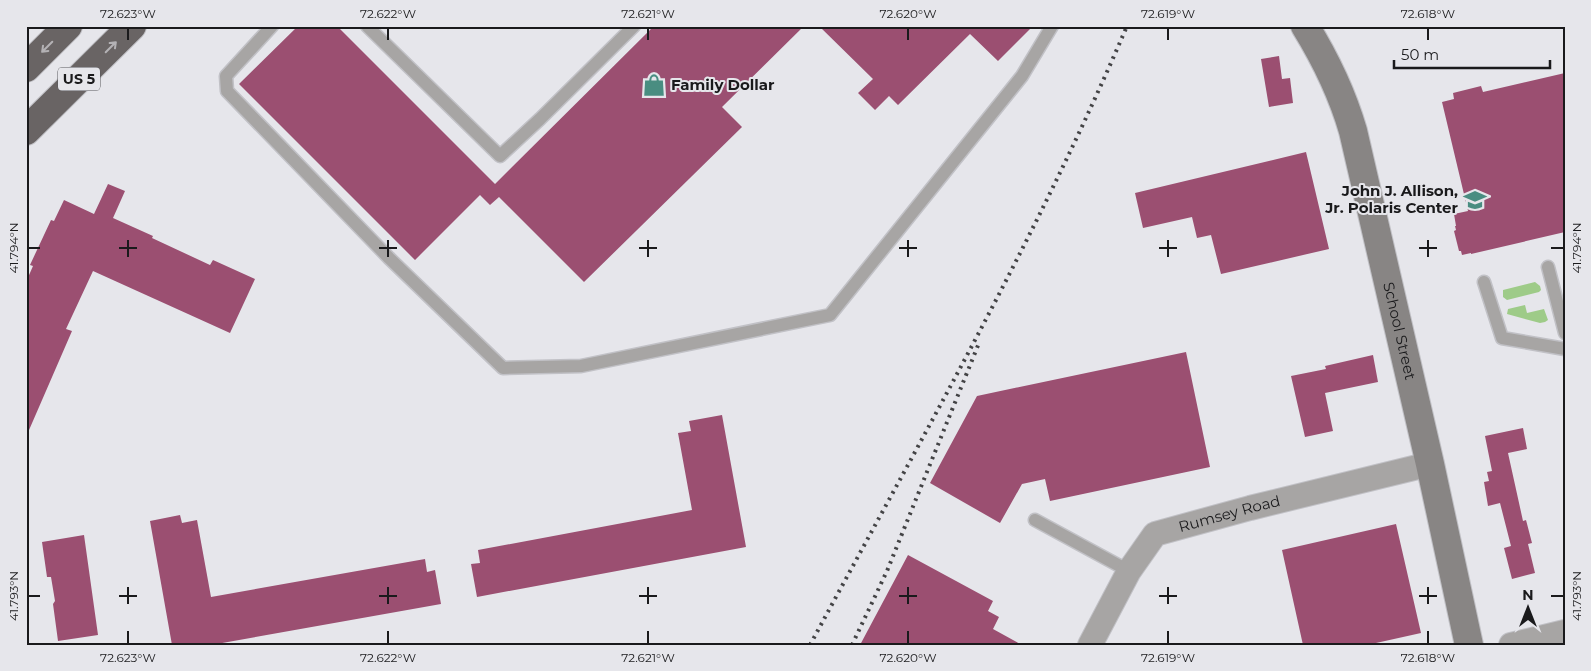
<svg xmlns="http://www.w3.org/2000/svg" width="1591" height="671" font-family="Montserrat,sans-serif">
  <style>
    .green { fill: #9ecb88 }
    .building { fill: #9b4f71 }
    .lines { fill: none; stroke-linecap: round; stroke-linejoin: round }
    .service-casing { stroke: #c1c1c6; stroke-width: 15 }
    .minor-casing { stroke: #c1c1c6; stroke-width: 26 }
    .secondary-casing { stroke: #c1c1c6; stroke-width: 30 }
    .trunk-casing { stroke: #c1c1c6; stroke-width: 30 }
    .service { stroke: #a7a5a4; stroke-width: 12 }
    .minor { stroke: #a7a5a4; stroke-width: 24 }
    .secondary { stroke: #888584; stroke-width: 28 }
    .trunk { stroke: #696464; stroke-width: 28 }
    .rail { stroke: #434345; stroke-width: 4; stroke-dasharray: 2.5 5; stroke-linecap: butt }
    .oneway { stroke: #b4b2b5 }
    .ticks { fill: none; stroke: #1a1a1c; stroke-width: 2 }
    .labels { text-anchor: middle; stroke-width: 4; stroke-linejoin: round; paint-order: stroke }
    .shield { fill: #e6e6eb; stroke: #57575a; stroke-width: 1 }
    .shield-label { font-size: 14px; font-weight: bold; fill: #1a1a1c }
    .poi-label { font-size: 15px; font-weight: bold; fill: #1a1a1c; stroke: #e6e6eb; text-anchor: start }
    .street-label { font-size: 15px; fill: #1a1a1c; stroke: #e6e6eb }
    .neatline { fill: none; stroke: #1a1a1c; stroke-width: 2 }
    .ticks-label { font-size: 12px; text-anchor: middle; fill: #1a1a1c }
  </style>
  <rect width="100%" height="100%" fill="#e6e6eb"/>
  <!-- green -->
  <path class="green" d="M 1535,282 L 1540,286 L 1541,290 L 1539,292 L 1507,300 L 1503,297 L 1503,290 Z
    M 1525,305 L 1527,313 L 1544,309 L 1548,320 L 1545,322 L 1540,323 L 1507,314 L 1508,309 Z"/>
  <!-- building -->
  <path class="building" d="M 298,26 L 337,26 L 495,184 L 654,26 L 804,26 L 722,107 L 742,127 L 584,282 L 499,197 L 490,205 L 480,195 L 415,260 L 239,84 Z
    M 819,26 L 1033,26 L 998,61 L 970,34 L 898,105 L 889,96 L 875,110 L 858,93 L 873,79 Z
    M 1279,56 L 1282,79 L 1290,78 L 1293,103 L 1269,107 L 1261,59 Z
    M 1565,73 L 1565,232 L 1471,254 L 1471,253 L 1462,255 L 1461,251 L 1459,251 L 1454,231 L 1456,230 L 1455,226 L 1456,226 L 1454,214 L 1468,211 L 1442,102 L 1454,99 L 1453,93 L 1481,86 L 1483,92 Z
    M 1306,152 L 1329,249 L 1221,274 L 1211,235 L 1197,238 L 1192,217 L 1143,228 L 1135,193 Z
    M 108,184 L 125,191 L 113,218 L 153,236 L 152,238 L 210,265 L 213,260 L 255,279 L 230,333 L 93,271 L 66,329 L 72,331 L 26,437 L 26,282 L 33,266 L 30,265 L 51,220 L 54,221 L 64,200 L 94,214 Z
    M 1186,352 L 1210,467 L 1050,501 L 1045,479 L 1022,484 L 1000,523 L 930,483 L 977,396 Z
    M 1373,355 L 1378,382 L 1325,393 L 1333,431 L 1305,437 L 1291,376 L 1326,369 L 1325,366 Z
    M 722,415 L 746,547 L 477,597 L 471,564 L 480,563 L 478,550 L 692,510 L 678,433 L 691,431 L 689,421 Z
    M 1523,428 L 1527,449 L 1508,453 L 1523,521 L 1526,520 L 1532,543 L 1528,544 L 1535,573 L 1512,579 L 1504,548 L 1511,546 L 1500,503 L 1488,506 L 1484,482 L 1489,481 L 1487,472 L 1492,471 L 1485,436 Z
    M 180,515 L 182,523 L 197,520 L 211,597 L 425,559 L 427,572 L 435,570 L 441,604 L 211,645 L 172,645 L 150,521 Z
    M 1396,524 L 1421,633 L 1367,645 L 1303,645 L 1282,550 Z
    M 84,535 L 98,635 L 58,641 L 53,604 L 55,601 L 51,577 L 47,577 L 42,542 Z
    M 908,555 L 993,601 L 988,611 L 999,617 L 993,629 L 1022,645 L 860,645 Z"/>
  <g class="lines">
    <defs>
      <path id="service" d="M 272,26 L 226,76 L 227,91 L 389,258 L 503,368 L 581,366 L 830,315 L 1022,76 L 1052,26
        M 367,26 L 500,156 L 540,119 L 634,26
        M 1548,267 L 1565,333
        M 1484,282 L 1502,338 L 1565,349
        M 1035,520 L 1129,571"/>
      <g id="minor">
        <path id="s1" d="M 1090,645 L 1129,571 L 1155,534 L 1250,508 L 1430,464"/>
        <path d="M 1511,645 L 1565,632"/>
      </g>
      <g id="secondary">
        <path id="s2" d="M 1305,26 C 1326,60 1342,93 1353,131 L 1430,464 L 1469,645"/>
      </g>
      <path id="trunk" d="M 26,68 L 68,26
        M 26,131 L 132,26"/>
    </defs>
    <!-- service casing -->
    <use href="#service" class="service-casing"/>
    <!-- minor casing -->
    <use href="#minor" class="minor-casing"/>
    <!-- secondary casing -->
    <use href="#secondary" class="secondary-casing"/>
    <!-- trunk casing -->
    <use href="#trunk" class="trunk-casing"/>
    <!-- service -->
    <use href="#service" class="service"/>
    <!-- minor -->
    <use href="#minor" class="minor"/>
    <!-- secondary -->
    <use href="#secondary" class="secondary"/>
    <!-- trunk -->
    <use href="#trunk" class="trunk"/>
    <!-- rail -->
    <path class="rail" d="M 810,645 C 920,441 1036,239 1127,26
      M 852,645 L 887,571 L 979,343"/>
  </g>
  <!-- one-way arrows -->
  <defs><path id="oneway-shaft" d="M-6 0H5M1.5-3L5.5 0L1.5 3" fill="none" stroke-width="1.6" stroke-linecap="round" stroke-linejoin="round" transform="scale(1.25)"/></defs>
  <g class="oneway">
    <use href="#oneway-shaft" transform="translate(47 47) rotate(135)"/>
    <use href="#oneway-shaft" transform="translate(111 47) rotate(-45)"/>
  </g>
  <!-- ticks -->
  <path class="ticks" d="M 128,28 L 128,40M 388,28 L 388,40M 648,28 L 648,40M 908,28 L 908,40M 1168,28 L 1168,40M 1428,28 L 1428,40M 128,240 L 128,257M 388,240 L 388,257M 648,240 L 648,257M 908,240 L 908,257M 1168,240 L 1168,257M 1428,240 L 1428,257M 28,248 L 40,248M 119,248 L 137,248M 379,248 L 397,248M 639,248 L 657,248M 899,248 L 917,248M 1159,248 L 1177,248M 1419,248 L 1437,248M 1551,248 L 1564,248M 128,587 L 128,604M 388,587 L 388,604M 648,587 L 648,604M 908,587 L 908,604M 1168,587 L 1168,604M 1428,587 L 1428,604M 28,596 L 40,596M 119,596 L 137,596M 379,596 L 397,596M 639,596 L 657,596M 899,596 L 917,596M 1159,596 L 1177,596M 1419,596 L 1437,596M 1551,596 L 1564,596M 128,631 L 128,644M 388,631 L 388,644M 648,631 L 648,644M 908,631 L 908,644M 1168,631 L 1168,644M 1428,631 L 1428,644"/>
  <!-- icons -->
  <defs>
    <symbol id="shop-bare" viewBox="-9 -9 18 18"><path d="M-5-2.5h2.3a2.7 3.5 0 0 1 5.4 0H5L5.5 6h-11ZM-1.5-2.5h3a1.5 2.3 0 0 0-3 0Z" fill="#498d81" stroke="#e6e6eb" stroke-width="2.5" paint-order="stroke"/></symbol>
    <symbol id="school-bare" viewBox="-9 -9 18 18"><path d="M0-5L7-2L0 1L-7-2ZM-4 1L0 2.5L4 1V4Q0 6-4 4Z" fill="#498d81" stroke="#e6e6eb" stroke-width="2.5" paint-order="stroke"/></symbol>
  </defs>
  <g fill-rule="evenodd">
    <use href="#shop-bare" x="638" y="69" width="32" height="32"/>
    <use href="#school-bare" x="1459" y="184" width="32" height="32"/>
  </g>
  <g class="labels">
    <!-- shield labels -->
    <rect class="shield" x="58" y="67.5" width="42" height="23" rx="4"/>
    <g class="shield-label">
      <text x="79" y="84">US 5</text>
    </g>
    <!-- poi labels -->
    <g class="poi-label">
      <text x="671" y="90">Family Dollar</text>
      <text x="1458" y="196" text-anchor="end">John J. Allison,<tspan x="1458" dy="17">Jr. Polaris Center</tspan></text>
    </g>
    <!-- street labels -->
    <g class="street-label">
      <text dy="5" stroke="none"><textPath href="#s2" startOffset="321">School Street</textPath></text>
      <text dy="5" stroke="none"><textPath href="#s1" startOffset="206">Rumsey Road</textPath></text>
    </g>
  </g>
  <!-- border -->
  <rect width="1591" height="671" fill="none" stroke="#e6e6eb" stroke-width="55"/>
  <!-- north arrow -->
  <g transform="translate(1528 608)" stroke="#e6e6eb" stroke-width="4" paint-order="stroke">
  <path d="M0-4L9 19L0 12L-9 19Z" fill="#1a1a1c"/>
  <text y="-8" font-size="14" font-weight="bold" text-anchor="middle" fill="#1a1a1c">N</text>
  </g>
  <!-- scale -->
  <path d="M1394 60v8h156v-8" fill="none" stroke="#1a1a1c" stroke-width="2.5"/>
  <text x="1401" y="60" font-size="15" fill="#1a1a1c" stroke="#e6e6eb" stroke-width="4" paint-order="stroke">50 m</text>
  <rect x="28" y="28" width="1536" height="616" class="neatline"/>
  <g class="ticks-label">
    <text x="128" y="18">72.623°W</text>
    <text x="388" y="18">72.622°W</text>
    <text x="648" y="18">72.621°W</text>
    <text x="908" y="18">72.620°W</text>
    <text x="1168" y="18">72.619°W</text>
    <text x="1428" y="18">72.618°W</text>
    <text transform="translate(14 248) rotate(-90)" y="4">41.794°N</text>
    <text transform="translate(1577 248) rotate(-90)" y="4">41.794°N</text>
    <text transform="translate(14 596) rotate(-90)" y="4">41.793°N</text>
    <text transform="translate(1577 596) rotate(-90)" y="4">41.793°N</text>
    <text x="128" y="662">72.623°W</text>
    <text x="388" y="662">72.622°W</text>
    <text x="648" y="662">72.621°W</text>
    <text x="908" y="662">72.620°W</text>
    <text x="1168" y="662">72.619°W</text>
    <text x="1428" y="662">72.618°W</text>
  </g>
</svg>
